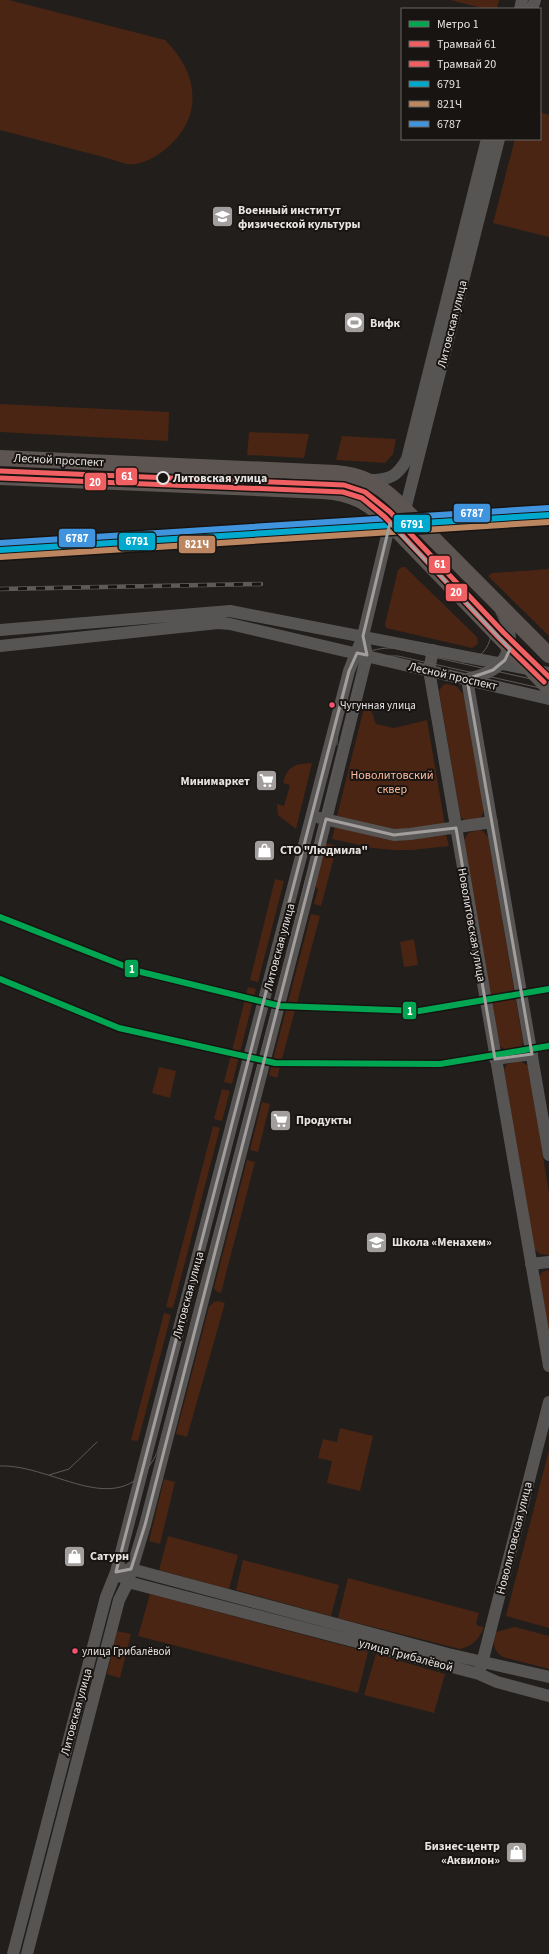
<svg xmlns="http://www.w3.org/2000/svg" width="549" height="1954" font-family="'Source Sans 3',sans-serif">
  <style>
    .green { fill: #4a2513 }
    .lines { fill: none; stroke-linecap: round; stroke-linejoin: round }
    .minor { stroke: #575554; stroke-width: 12 }
    .major { stroke: #5c5552; stroke-width: 16 }
    .tram { stroke: #5d5a58; stroke-width: 1 }
    .rail-casing { stroke: #5d5a58; stroke-width: 4.5 }
    .rail { stroke: #181412; stroke-width: 3; stroke-dasharray: 9; stroke-linecap: butt }
    .rail-1-casing { stroke: #181412; stroke-width: 9 }
    .rail-2-casing { stroke: #181412; stroke-width: 9 }
    .rail-3-casing { stroke: #181412; stroke-width: 9 }
    .rail-1 { stroke: #00a9ce; stroke-width: 6 }
    .rail-2 { stroke: #bb8660; stroke-width: 6 }
    .rail-3 { stroke: #4094de; stroke-width: 6 }
    .tram-1-casing { stroke: #181412; stroke-width: 8 }
    .tram-2-casing { stroke: #181412; stroke-width: 8 }
    .tram-1 { stroke: #f06062; stroke-width: 5 }
    .tram-2 { stroke: #f06062; stroke-width: 5 }
    .metro-1-casing { stroke: #181412; stroke-width: 9 }
    .metro-1 { stroke: #00a651; stroke-width: 6 }
    .marked { fill: none; stroke: #a19e9d; stroke-width: 3; stroke-linejoin: round }
    .stop-dot { fill: #181412; stroke: #e6e3e2; stroke-width: 2 }
    .bus-dot { fill: #f65372; stroke: #181412; stroke-width: 1.5 }
    .labels { text-anchor: middle; stroke-width: 4; stroke-linejoin: round; paint-order: stroke }
    .bus-label { font-size: 11px; fill: #e6e3e2; stroke: #181412; text-anchor: start }
    .poi-label { font-size: 12px; font-weight: bold; fill: #e6e3e2; stroke: #181412; text-anchor: start }
    .street-label { font-size: 12px; fill: #e6e3e2; stroke: #181412 }
    .stop-label { font-size: 12px; font-weight: bold; fill: #e6e3e2; stroke: #181412; text-anchor: start }
    .park-label { font-size: 12px; fill: #fcbb9d; stroke: #181412 }
    .line-badge { stroke: #181412; stroke-width: 1.5 }
    .badge-label { font-size: 11px; text-anchor: middle; font-weight: bold; fill: #fff }
  </style>
  <rect width="100%" height="100%" fill="#211e1c"/>
  <!-- green -->
  <path class="green" d="M 0,0 L 9,0 L 165,40 C 185,60 197,84 191,111 C 185,136 160,159 136,164 C 128,166 114,160 107,158 C 71,149 36,139 0,130 Z
    M 450,0 L 499,0 L 497,9 L 486,9 Z
    M 540,112 L 549,115 L 549,237 L 493,223 L 515,139 L 540,139 Z
    M 0,404 L 169,412 L 168,441 L 0,432 Z
    M 249,432 L 309,434 L 304,458 L 247,455 Z
    M 342,436 L 396,439 L 393,454 L 385,463 L 336,460 Z
    M 402,567 L 405,567 L 477,637 L 478,644 L 472,648 L 386,628 L 385,624 L 398,570 Z
    M 549,569 L 549,636 L 488,576 L 492,573 Z
    M 447,684 L 456,686 L 464,695 L 484,809 L 481,818 L 468,821 L 461,818 L 460,814 L 439,691 L 443,685 Z
    M 364,708 L 371,710 L 376,724 L 394,728 L 427,720 L 445,825 L 400,831 L 337,816 Z
    M 312,763 L 296,829 L 278,815 L 277,804 L 284,806 L 290,785 L 283,783 C 288,765 295,764 312,763 Z
    M 335,827 L 394,841 L 446,835 L 449,846 L 412,850 L 394,850 L 373,848 L 332,839 Z
    M 478,830 L 483,831 L 488,837 L 523,1042 L 521,1048 L 507,1051 L 500,1046 L 464,840 L 468,833 Z
    M 326,843 L 337,846 L 321,906 L 314,904 L 318,889 L 315,886 Z
    M 275,879 L 284,881 L 258,982 L 250,980 Z
    M 311,914 L 320,916 L 277,1078 L 269,1075 Z
    M 414,939 L 418,965 L 404,967 L 400,942 Z
    M 248,987 L 256,989 L 232,1084 L 224,1082 Z
    M 520,1061 L 528,1066 L 549,1193 L 549,1255 L 540,1254 L 534,1249 L 504,1070 L 507,1064 Z
    M 159,1067 L 176,1071 L 170,1098 L 152,1093 Z
    M 222,1089 L 230,1091 L 222,1121 L 214,1119 Z
    M 262,1102 L 270,1104 L 258,1152 L 250,1150 Z
    M 213,1126 L 220,1128 L 173,1308 L 166,1307 Z
    M 247,1160 L 255,1162 L 221,1293 L 216,1291 L 214,1288 Z
    M 549,1270 L 549,1336 L 539,1278 L 542,1272 Z
    M 218,1301 L 225,1303 L 187,1437 L 176,1434 L 209,1307 L 214,1302 Z
    M 164,1313 L 171,1315 L 138,1441 L 131,1440 Z
    M 340,1428 L 373,1436 L 360,1491 L 327,1483 L 332,1461 L 318,1458 L 323,1439 L 337,1442 Z
    M 549,1450 L 549,1628 L 506,1616 Z
    M 164,1479 L 175,1482 L 160,1544 L 149,1541 Z
    M 168,1536 L 238,1555 L 229,1589 L 159,1570 Z
    M 243,1560 L 339,1585 L 331,1616 L 236,1590 Z
    M 348,1578 L 479,1613 L 476,1623 L 478,1626 L 484,1627 C 479,1639 473,1646 460,1649 L 338,1618 Z
    M 150,1594 L 368,1652 L 358,1693 L 138,1636 Z
    M 515,1627 L 549,1636 L 549,1669 L 503,1657 C 492,1650 493,1643 496,1632 Z
    M 117,1631 L 131,1634 L 120,1678 L 107,1674 Z
    M 376,1654 L 445,1674 L 434,1713 L 364,1695 Z"/>
  <g class="lines">
    <!-- minor -->
    <path class="minor" d="M 520,9 L 522,0
      M 532,9 L 535,0
      M 369,480 C 389,480 397,477 407,459 L 487,139
      M 405,510 L 499,139
      M 0,630 L 230,611 L 549,673
      M 0,646 L 218,623 L 230,624 L 549,699
      M 433,650 L 429,670 L 549,1366
      M 470,678 C 509,670 519,646 502,610
      M 467,679 L 549,1155
      M 320,818 L 394,835 L 410,834 L 492,822
      M 495,1059 L 532,1054
      M 531,1264 L 549,1262
      M 124,1570 L 131,1569 L 448,1654 L 549,1677
      M 122,1577 L 128,1582 L 479,1674 L 497,1682 L 549,1696
      M 481,1667 L 549,1402
      M 13,1954 L 106,1597 L 116,1572 L 349,671 L 363,636 L 390,523
      M 27,1954 L 119,1600 L 128,1582 L 145,1525 L 304,908 L 367,655 L 363,636"/>
    <!-- major -->
    <path class="major" d="M 0,458 L 336,473 C 361,475 378,484 396,501 L 549,655
      M 0,477 L 323,491 C 354,493 369,503 390,523 L 549,688"/>
    <!-- tram -->
    <path class="tram" d="M 462,662 C 479,662 492,646 491,630 C 491,623 487,616 484,609
      M 482,669 C 508,658 508,635 496,613
      M 337,745 C 337,726 348,669 362,657 C 370,649 382,648 393,648 L 549,683
      M 0,1466 C 56,1464 121,1526 157,1453 L 357,681 C 364,662 378,655 398,656 L 549,690
      M 49,1475 L 69,1469 L 97,1442"/>
    <defs>
      <path id="rail" d="M 0,589 L 261,584"/>
    </defs>
    <!-- rail casing -->
    <use href="#rail" class="rail-casing"/>
    <!-- rail -->
    <use href="#rail" class="rail"/>
    <defs>
      <path id="rail-1" d="M 0,550 L 549,515"/>
      <path id="rail-2" d="M 0,557 L 549,522"/>
      <path id="rail-3" d="M 0,543 L 549,508"/>
    </defs>
    <!-- rail-1 casing -->
    <use href="#rail-1" class="rail-1-casing"/>
    <!-- rail-2 casing -->
    <use href="#rail-2" class="rail-2-casing"/>
    <!-- rail-3 casing -->
    <use href="#rail-3" class="rail-3-casing"/>
    <!-- rail-1 -->
    <use href="#rail-1" class="rail-1"/>
    <!-- rail-2 -->
    <use href="#rail-2" class="rail-2"/>
    <!-- rail-3 -->
    <use href="#rail-3" class="rail-3"/>
    <defs>
      <path id="tram-1" d="M 0,471 L 344,485 L 365,492 L 390,512 L 504,633 L 549,677"/>
      <path id="tram-2" d="M 0,478 L 343,492 L 362,498 L 385,517 L 499,638 L 544,682"/>
    </defs>
    <!-- tram-1 casing -->
    <use href="#tram-1" class="tram-1-casing"/>
    <!-- tram-2 casing -->
    <use href="#tram-2" class="tram-2-casing"/>
    <!-- tram-1 -->
    <use href="#tram-1" class="tram-1"/>
    <!-- tram-2 -->
    <use href="#tram-2" class="tram-2"/>
    <defs>
      <path id="metro-1" d="M 0,917 L 137,971 L 280,1006 L 419,1011 L 549,989
        M 0,979 L 119,1028 L 275,1063 L 440,1064 L 549,1046"/>
    </defs>
    <!-- metro-1 casing -->
    <use href="#metro-1" class="metro-1-casing"/>
    <!-- metro-1 -->
    <use href="#metro-1" class="metro-1"/>
  </g>
  <!-- marked area -->
  <path class="marked" d="M 390,523 L 510,649 L 505,660 L 493,670 L 467,679 L 532,1054 L 495,1059 L 456,828 L 394,835 L 326,819 L 145,1525 L 131,1569 L 116,1572 L 349,671 L 357,653 L 367,655 L 363,636 Z"/>
  <!-- icons -->
  <defs>
    <symbol id="university-square" viewBox="-11 -11 22 22"><rect x="-9" y="-9" width="18" height="18" rx="4" fill="#a19e9d" stroke="#181412"/><path d="M0-5L7-2L0 1L-7-2ZM-4 1L0 2.5L4 1V4Q0 6-4 4Z" fill="#fff"/></symbol>
    <symbol id="stadium-square" viewBox="-11 -11 22 22"><rect x="-9" y="-9" width="18" height="18" rx="4" fill="#a19e9d" stroke="#181412"/><path d="M0-5a6.5 5 0 1 0 0 10a6.5 5 0 1 0 0-10ZM-3.5-1.8h7v3.6h-7Z" fill="#fff"/></symbol>
    <symbol id="supermarket-square" viewBox="-11 -11 22 22"><rect x="-9" y="-9" width="18" height="18" rx="4" fill="#a19e9d" stroke="#181412"/><path d="M-6-5.5h2.5l.6 2H6L4.5 2H-2.5L-4.4-4H-6ZM-1.5 3.2a1.3 1.3 0 1 0 .1 0ZM3 3.2a1.3 1.3 0 1 0 .1 0Z" fill="#fff"/></symbol>
    <symbol id="shop-square" viewBox="-11 -11 22 22"><rect x="-9" y="-9" width="18" height="18" rx="4" fill="#a19e9d" stroke="#181412"/><path d="M-5-2.5h2.3a2.7 3.5 0 0 1 5.4 0H5L5.5 6h-11ZM-1.5-2.5h3a1.5 2.3 0 0 0-3 0Z" fill="#fff"/></symbol>
    <symbol id="school-square" viewBox="-11 -11 22 22"><rect x="-9" y="-9" width="18" height="18" rx="4" fill="#a19e9d" stroke="#181412"/><path d="M0-5L7-2L0 1L-7-2ZM-4 1L0 2.5L4 1V4Q0 6-4 4Z" fill="#fff"/></symbol>
  </defs>
  <g fill-rule="evenodd">
    <use href="#university-square" x="210" y="204" width="25" height="25"/>
    <use href="#stadium-square" x="342" y="310" width="25" height="25"/>
    <use href="#supermarket-square" x="254" y="768" width="25" height="25"/>
    <use href="#shop-square" x="252" y="838" width="25" height="25"/>
    <use href="#supermarket-square" x="268" y="1108" width="25" height="25"/>
    <use href="#school-square" x="364" y="1230" width="25" height="25"/>
    <use href="#shop-square" x="62" y="1544" width="25" height="25"/>
    <use href="#shop-square" x="504" y="1840" width="25" height="25"/>
  </g>
  <!-- markers -->
  <circle class="stop-dot" cx="163" cy="478" r="6"/>
  <g class="bus-dot">
    <circle cx="332" cy="705" r="3.5"/>
    <circle cx="75" cy="1651" r="3.5"/>
  </g>
  <g class="labels">
    <!-- bus labels -->
    <g class="bus-label">
      <text x="340" y="709">Чугунная улица</text>
      <text x="82" y="1655">улица Грибалёвой</text>
    </g>
    <!-- poi labels -->
    <g class="poi-label">
      <text x="238" y="214">Военный институт<tspan x="238" dy="14">физической культуры</tspan></text>
      <text x="370" y="327">Вифк</text>
      <text x="250" y="785" text-anchor="end">Минимаркет</text>
      <text x="280" y="854">СТО "Людмила"</text>
      <text x="296" y="1124">Продукты</text>
      <text x="392" y="1246">Школа «Менахем»</text>
      <text x="90" y="1560">Сатурн</text>
      <text x="500" y="1850" text-anchor="end">Бизнес-центр<tspan x="500" dy="14">«Аквилон»</tspan></text>
    </g>
    <!-- street labels -->
    <g class="street-label">
      <text transform="translate(452 324) rotate(-76)" y="4">Литовская улица</text>
      <text transform="translate(59 460) rotate(3)" y="4">Лесной проспект</text>
      <text transform="translate(453 676) rotate(13)" y="4">Лесной проспект</text>
      <text transform="translate(472 925) rotate(80)" y="4">Новолитовская улица</text>
      <text transform="translate(279 947) rotate(-75)" y="4">Литовская улица</text>
      <text transform="translate(188 1295) rotate(-75)" y="4">Литовская улица</text>
      <text transform="translate(514 1538) rotate(-76)" y="4">Новолитовская улица</text>
      <text transform="translate(406 1655) rotate(15)" y="4">улица Грибалёвой</text>
      <text transform="translate(76 1712) rotate(-75)" y="4">Литовская улица</text>
    </g>
    <!-- stop labels -->
    <g class="stop-label">
      <text x="173" y="482">Литовская улица</text>
    </g>
    <!-- park labels -->
    <g class="park-label">
      <text x="392" y="779">Новолитовский<tspan x="392" dy="14">сквер</tspan></text>
    </g>
  </g>
  <g class="line-badge">
    <rect x="115" y="467" width="23" height="19" rx="4" fill="#f06062"/>
    <rect x="84" y="472" width="23" height="19" rx="4" fill="#f06062"/>
    <rect x="453" y="503" width="38" height="20" rx="4" fill="#4094de"/>
    <rect x="393" y="514" width="38" height="19" rx="4" fill="#00a9ce"/>
    <rect x="58" y="528" width="38" height="20" rx="4" fill="#4094de"/>
    <rect x="118" y="532" width="38" height="19" rx="4" fill="#00a9ce"/>
    <rect x="178" y="535" width="38" height="19" rx="4" fill="#bb8660"/>
    <rect x="428" y="555" width="23" height="19" rx="4" fill="#f06062"/>
    <rect x="445" y="583" width="23" height="19" rx="4" fill="#f06062"/>
    <rect x="124" y="959" width="15" height="19" rx="4" fill="#00a651"/>
    <rect x="402" y="1001" width="15" height="19" rx="4" fill="#00a651"/>
  </g>
  <g class="badge-label">
    <text x="127" y="480">61</text>
    <text x="95" y="486">20</text>
    <text x="472" y="517">6787</text>
    <text x="412" y="528">6791</text>
    <text x="77" y="542">6787</text>
    <text x="137" y="545">6791</text>
    <text x="197" y="548">821Ч</text>
    <text x="440" y="568">61</text>
    <text x="456" y="596">20</text>
    <text x="132" y="973">1</text>
    <text x="410" y="1015">1</text>
  </g>
  <!-- legend -->
  <rect x="401" y="8" width="140" height="132" fill="#181412" stroke="#6a6765"/>
  <rect x="409" y="21" width="20" height="6" fill="#00a651" stroke="#6a6765"/>
  <text x="437" y="28" font-size="12" fill="#e6e3e2">Метро 1</text>
  <rect x="409" y="41" width="20" height="6" fill="#f06062" stroke="#6a6765"/>
  <text x="437" y="48" font-size="12" fill="#e6e3e2">Трамвай 61</text>
  <rect x="409" y="61" width="20" height="6" fill="#f06062" stroke="#6a6765"/>
  <text x="437" y="68" font-size="12" fill="#e6e3e2">Трамвай 20</text>
  <rect x="409" y="81" width="20" height="6" fill="#00a9ce" stroke="#6a6765"/>
  <text x="437" y="88" font-size="12" fill="#e6e3e2">6791</text>
  <rect x="409" y="101" width="20" height="6" fill="#bb8660" stroke="#6a6765"/>
  <text x="437" y="108" font-size="12" fill="#e6e3e2">821Ч</text>
  <rect x="409" y="121" width="20" height="6" fill="#4094de" stroke="#6a6765"/>
  <text x="437" y="128" font-size="12" fill="#e6e3e2">6787</text>
</svg>
